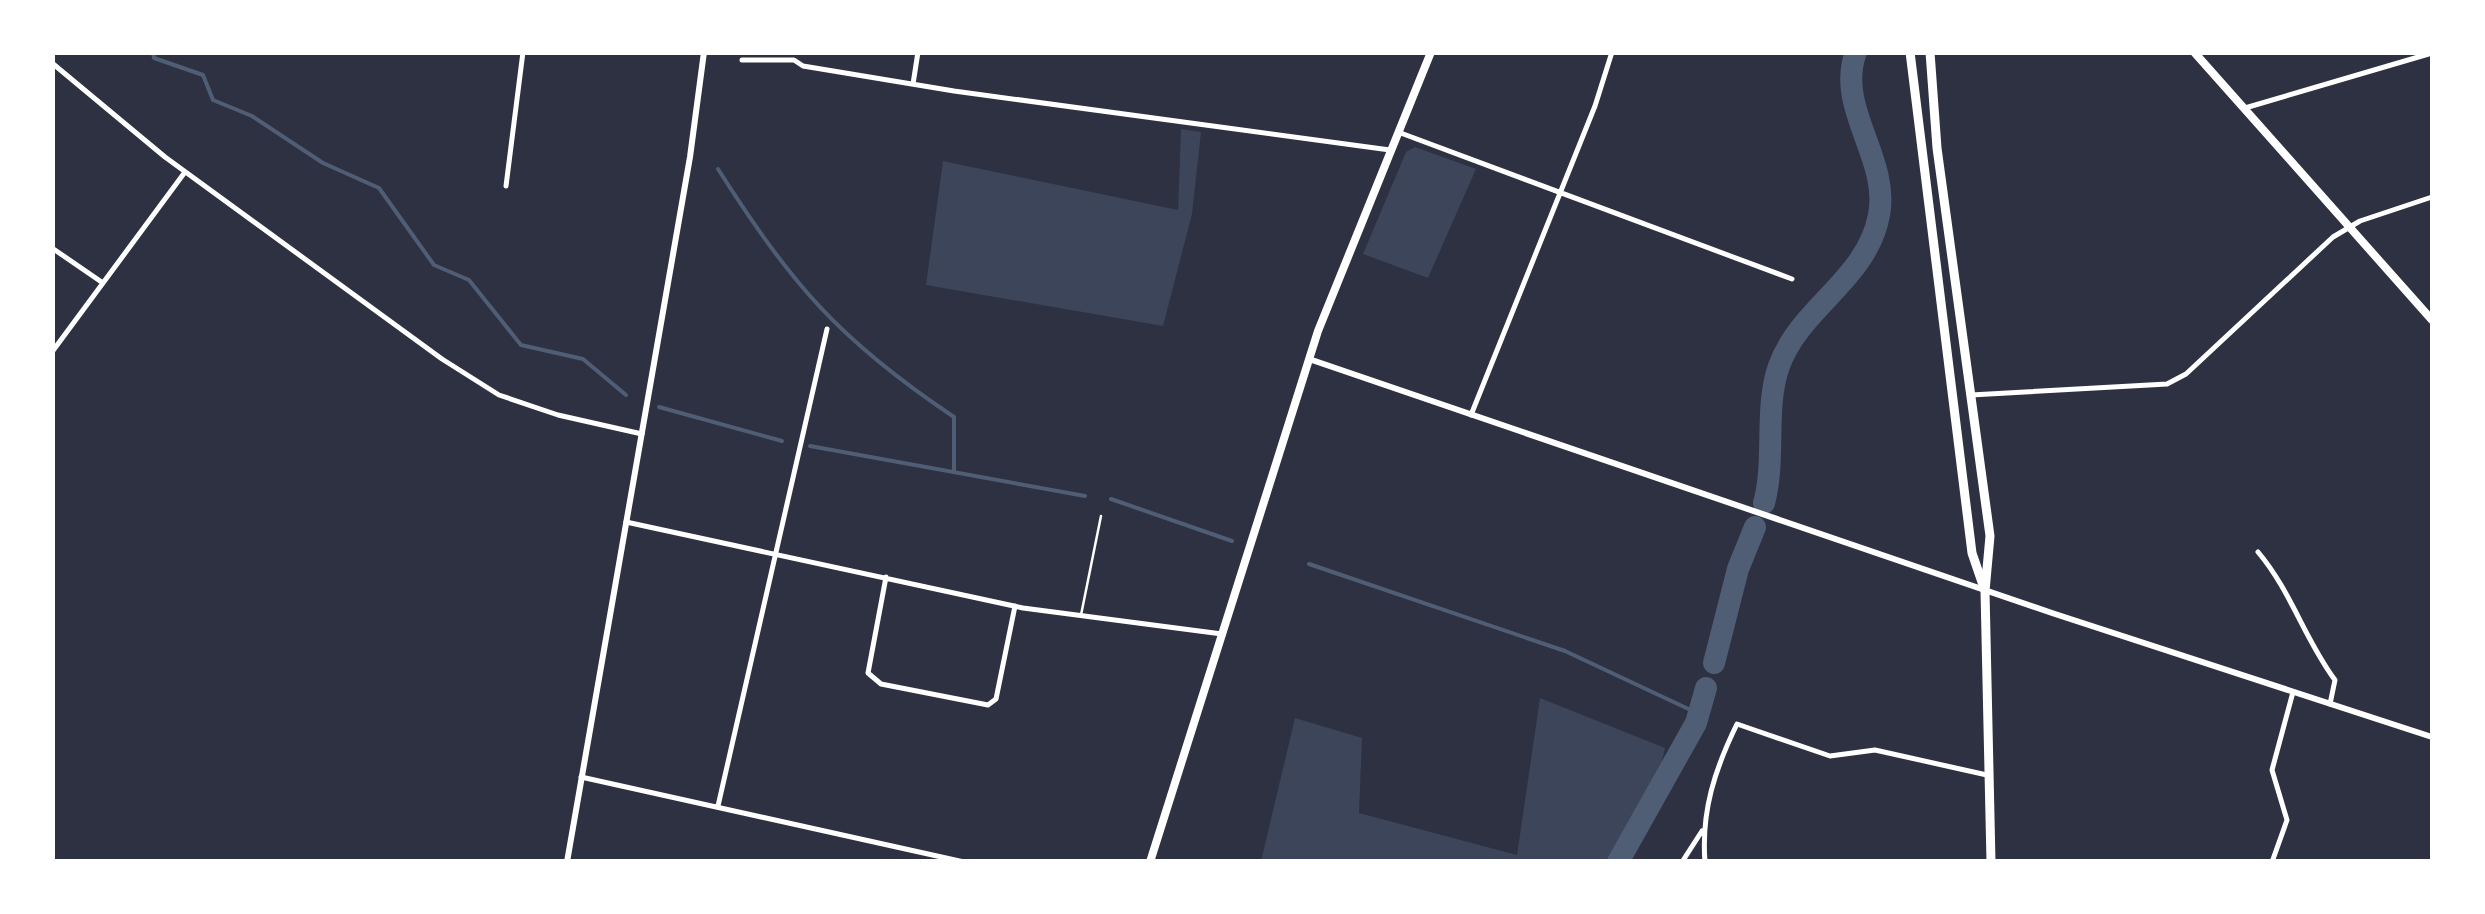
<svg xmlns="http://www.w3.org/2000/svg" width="2485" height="914" font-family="Barlow,sans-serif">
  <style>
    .green { fill: #3c4559 }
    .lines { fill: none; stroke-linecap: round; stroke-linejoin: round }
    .stream { stroke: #4f5d75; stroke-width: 4 }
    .river { stroke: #4f5d75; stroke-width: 22 }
    .service { stroke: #fff; stroke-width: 2.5 }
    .minor { stroke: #fff; stroke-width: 5 }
    .tertiary { stroke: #fff; stroke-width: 6 }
    .secondary { stroke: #fff; stroke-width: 8 }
    .primary { stroke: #fff; stroke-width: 9 }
  </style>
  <rect width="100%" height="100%" fill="#2d3142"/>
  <!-- green -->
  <path class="green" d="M 1181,129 L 1201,132 L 1192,214 L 1163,326 L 926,285 L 943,161 L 1178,210 Z
    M 1415,147 L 1476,169 L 1428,278 L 1363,254 L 1406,152 Z
    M 1540,698 L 1665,748 L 1654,796 L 1623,861 L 1261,861 L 1295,718 L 1362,738 L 1359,813 L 1517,855 Z"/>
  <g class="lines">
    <!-- stream -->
    <path class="stream" d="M 153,52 L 154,58 L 203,75 L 213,100 L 252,116 L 323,163 L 379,188 L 434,265 L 469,280 L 521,345 L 583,359 L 626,395
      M 718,169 C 792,285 839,340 954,417 L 954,470
      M 659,407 L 782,441
      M 810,446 L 1085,496
      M 1111,499 L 1232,541
      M 1309,564 L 1565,651 L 1697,713"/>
    <!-- river -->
    <path class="river" d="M 1764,503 C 1776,459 1764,408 1779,366 C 1800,307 1867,280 1879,215 C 1890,158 1835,108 1856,52
      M 1714,663 L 1738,569 L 1755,527
      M 1618,862 L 1696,723 L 1706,688"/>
    <!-- service -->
    <path class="service" d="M 1081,615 L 1101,516"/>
    <!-- minor -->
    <path class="minor" d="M 742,60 L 794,60 L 803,66 L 954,91 L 1390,150
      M 52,63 L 165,157 L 442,359 L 499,395 L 558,415 L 642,434
      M 913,84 L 918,52
      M 2245,108 L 2432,53
      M 1398,132 L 1792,279
      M 506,186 L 523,52
      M 52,248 L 103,283
      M 52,352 L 185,172
      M 1971,395 L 2167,384 L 2186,374 L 2333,237 L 2360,221 L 2432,197
      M 1471,415 L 1595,106 L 1612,52
      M 626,522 L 1023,608 L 1222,634
      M 2258,552 C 2291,591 2305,640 2335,680 L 2330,704
      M 886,577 L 868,673 L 881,684 L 988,705 L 996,699 L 1015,606
      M 581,777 L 964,862
      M 718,806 L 827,329
      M 1682,862 L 1702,831
      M 1705,862 C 1701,811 1715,769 1737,724 L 1830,756 L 1875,750 L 1987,775
      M 2272,862 L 2287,820 L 2272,770 L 2293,692"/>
    <!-- tertiary -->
    <path class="tertiary" d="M 1309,359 L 2052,613 L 2432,737
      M 567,862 L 690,157 L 704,52"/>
    <!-- secondary -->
    <path class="secondary" d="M 2194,52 L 2432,320
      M 1150,862 L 1318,331 L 1431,52"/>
    <!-- primary -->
    <path class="primary" d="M 1910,52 L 1972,553 L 1984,588
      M 1930,52 L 1937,148 L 1990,536 L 1985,591 L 1991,862"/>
  </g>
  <!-- border -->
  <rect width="2485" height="914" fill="none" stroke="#ffffff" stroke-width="110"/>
</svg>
